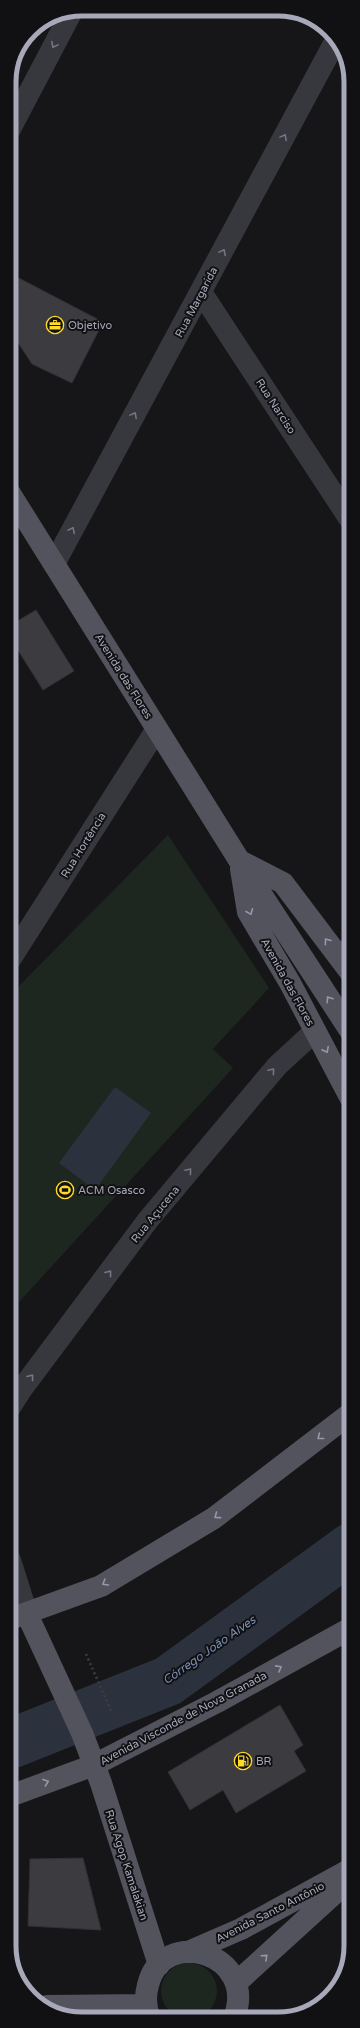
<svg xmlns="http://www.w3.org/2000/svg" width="360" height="2028" font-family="'Varela Round',sans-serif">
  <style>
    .green { fill: #1d2720 }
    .water { fill: #2b323e }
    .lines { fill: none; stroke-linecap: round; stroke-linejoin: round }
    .river { stroke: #2b323e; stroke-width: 50 }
    .building { fill: #3b3b40; stroke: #313035 }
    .path { stroke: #3c3d45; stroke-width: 2.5; stroke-dasharray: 2 3; stroke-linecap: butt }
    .minor { stroke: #37373e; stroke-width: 22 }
    .major { stroke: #52535d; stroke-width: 22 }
    .oneway { stroke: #757682 }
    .oneway2 { stroke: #9698a7 }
    .labels { text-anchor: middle; stroke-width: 4; stroke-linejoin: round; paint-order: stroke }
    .street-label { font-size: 11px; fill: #a7a9ba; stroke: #111113 }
    .poi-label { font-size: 11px; fill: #a7a9ba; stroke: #111113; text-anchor: start }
    .water-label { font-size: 12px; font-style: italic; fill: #7a91b8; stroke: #111113 }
    .rim { fill: none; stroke: #a7a9ba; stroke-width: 5 }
  </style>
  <rect width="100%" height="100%" fill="#161618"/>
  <!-- green -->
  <path class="green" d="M 168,835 L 269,988 L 213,1049 L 233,1068 L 9,1313 L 9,996 Z
    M161 1991a28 28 0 1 1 56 0a28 28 0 1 1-56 0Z"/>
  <!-- water -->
  <path class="water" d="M 115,1087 L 151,1113 L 95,1190 L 59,1163 Z"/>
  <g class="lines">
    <!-- river -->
    <path class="river" d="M 10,1744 L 168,1681 L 351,1548"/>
  </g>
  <!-- building -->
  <path class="building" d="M 13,275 L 103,322 L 72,383 L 32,364 L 9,329 L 9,280 Z
    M 36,610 L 74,671 L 43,690 L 9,636 L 9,626 Z
    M 280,1705 L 303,1745 L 294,1751 L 306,1771 L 236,1813 L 223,1790 L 190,1810 L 168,1772 Z
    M 83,1858 L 101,1930 L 28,1926 L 30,1859 Z"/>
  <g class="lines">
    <!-- path -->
    <path class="path" d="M 86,1654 L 112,1713"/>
    <!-- minor -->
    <path class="minor" d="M 9,131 L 72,11
      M 201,292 L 351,521
      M 54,564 L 336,40
      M 341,959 L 351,946
      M 9,961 L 157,729
      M 9,1409 L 21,1390 L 148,1220 L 277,1066 L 315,1031
      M 10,1560 L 27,1614"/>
    <!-- major -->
    <path class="major" d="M 9,492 L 239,860 L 351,1032
      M 240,861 L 283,883 L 351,973
      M 241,869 L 248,912 L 290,983 L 351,1099
      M 27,1614 L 82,1733 L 101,1783 L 159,1965
      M 10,1619 L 101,1586 L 214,1518 L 351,1413
      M 10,1796 L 94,1765 L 217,1702 L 351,1628
      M 188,1952 L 241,1929 L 351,1869
      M 236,1983 L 349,1880
      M 47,2006 L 146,2005
      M 150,2018 C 145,2007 145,1996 148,1985 C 162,1925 259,1953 234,2018"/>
  </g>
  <!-- one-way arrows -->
  <defs><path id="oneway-chevron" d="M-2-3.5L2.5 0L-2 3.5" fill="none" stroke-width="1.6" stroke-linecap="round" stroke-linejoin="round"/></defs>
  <g class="oneway">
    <use href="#oneway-chevron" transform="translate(54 45) rotate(118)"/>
    <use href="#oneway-chevron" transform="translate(284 137) rotate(-62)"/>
    <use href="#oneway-chevron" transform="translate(223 252) rotate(-62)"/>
    <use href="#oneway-chevron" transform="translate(134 415) rotate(-62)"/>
    <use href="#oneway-chevron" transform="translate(72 530) rotate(-62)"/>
    <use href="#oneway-chevron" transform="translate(272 1071) rotate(-50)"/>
    <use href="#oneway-chevron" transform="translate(189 1171) rotate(-50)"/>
    <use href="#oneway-chevron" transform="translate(109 1273) rotate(-53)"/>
    <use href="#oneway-chevron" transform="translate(31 1377) rotate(-53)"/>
  </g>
  <g class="oneway2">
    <use href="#oneway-chevron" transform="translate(250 912) rotate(68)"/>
    <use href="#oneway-chevron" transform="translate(327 941) rotate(-127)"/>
    <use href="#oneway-chevron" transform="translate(329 999) rotate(-123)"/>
    <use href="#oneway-chevron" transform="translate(326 1050) rotate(63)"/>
    <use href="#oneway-chevron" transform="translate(320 1437) rotate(142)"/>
    <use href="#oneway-chevron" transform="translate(217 1516) rotate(144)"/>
    <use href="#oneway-chevron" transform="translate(105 1583) rotate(150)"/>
    <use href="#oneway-chevron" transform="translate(279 1668) rotate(-29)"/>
    <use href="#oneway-chevron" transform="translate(46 1782) rotate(-20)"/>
    <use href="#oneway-chevron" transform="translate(265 1957) rotate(-42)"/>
  </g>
  <!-- icons -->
  <defs>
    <symbol id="office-ring" viewBox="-11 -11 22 22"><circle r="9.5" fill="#111113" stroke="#ffdb27" stroke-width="1.5"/><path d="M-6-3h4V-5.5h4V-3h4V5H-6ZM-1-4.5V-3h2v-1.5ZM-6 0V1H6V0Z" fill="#ffdb27"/></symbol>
    <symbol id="stadium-ring" viewBox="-11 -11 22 22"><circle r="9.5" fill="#111113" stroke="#ffdb27" stroke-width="1.5"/><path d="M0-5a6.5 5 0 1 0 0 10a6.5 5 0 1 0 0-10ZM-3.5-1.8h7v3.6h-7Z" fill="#ffdb27"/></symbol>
    <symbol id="fuel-ring" viewBox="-11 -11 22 22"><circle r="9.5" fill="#111113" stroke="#ffdb27" stroke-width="1.5"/><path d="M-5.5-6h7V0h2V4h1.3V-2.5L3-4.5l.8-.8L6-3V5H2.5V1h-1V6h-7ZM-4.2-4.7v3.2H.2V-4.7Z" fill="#ffdb27"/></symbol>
  </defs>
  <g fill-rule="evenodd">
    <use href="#office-ring" x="45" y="315" width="20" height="20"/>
    <use href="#stadium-ring" x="55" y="1180" width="20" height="20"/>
    <use href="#fuel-ring" x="233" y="1751" width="20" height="20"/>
  </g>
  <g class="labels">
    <!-- street labels -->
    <g class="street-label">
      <text transform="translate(196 302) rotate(-62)" y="4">Rua Margarida</text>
      <text transform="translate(276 406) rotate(57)" y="4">Rua Narciso</text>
      <text transform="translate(124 676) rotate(58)" y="4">Avenida das Flores</text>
      <text transform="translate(83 845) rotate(-58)" y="4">Rua Hortência</text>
      <text transform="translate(288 982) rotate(61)" y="4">Avenida das Flores</text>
      <text transform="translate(155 1214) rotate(-51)" y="4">Rua Açucena</text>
      <text transform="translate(183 1718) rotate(-28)" y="4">Avenida Visconde de Nova Granada</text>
      <text transform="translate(127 1865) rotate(72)" y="4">Rua Agop Kamalakian</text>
      <text transform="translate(270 1912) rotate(-27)" y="4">Avenida Santo Antônio</text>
    </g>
    <!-- poi labels -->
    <g class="poi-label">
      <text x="68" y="329">Objetivo</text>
      <text x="78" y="1194">ACM Osasco</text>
      <text x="256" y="1765">BR</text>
    </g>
    <!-- water labels -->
    <g class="water-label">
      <text transform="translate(209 1650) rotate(-35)" y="4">Córrego João Alves</text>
    </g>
  </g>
  <!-- crop -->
  <path d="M0 0H360V2028H0ZM82 16H278A66 66 0 0 1 344 82V1946A66 66 0 0 1 278 2012H82A66 66 0 0 1 16 1946V82A66 66 0 0 1 82 16Z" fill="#111113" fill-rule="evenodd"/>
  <path class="rim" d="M82 16H278A66 66 0 0 1 344 82V1946A66 66 0 0 1 278 2012H82A66 66 0 0 1 16 1946V82A66 66 0 0 1 82 16Z"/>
</svg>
